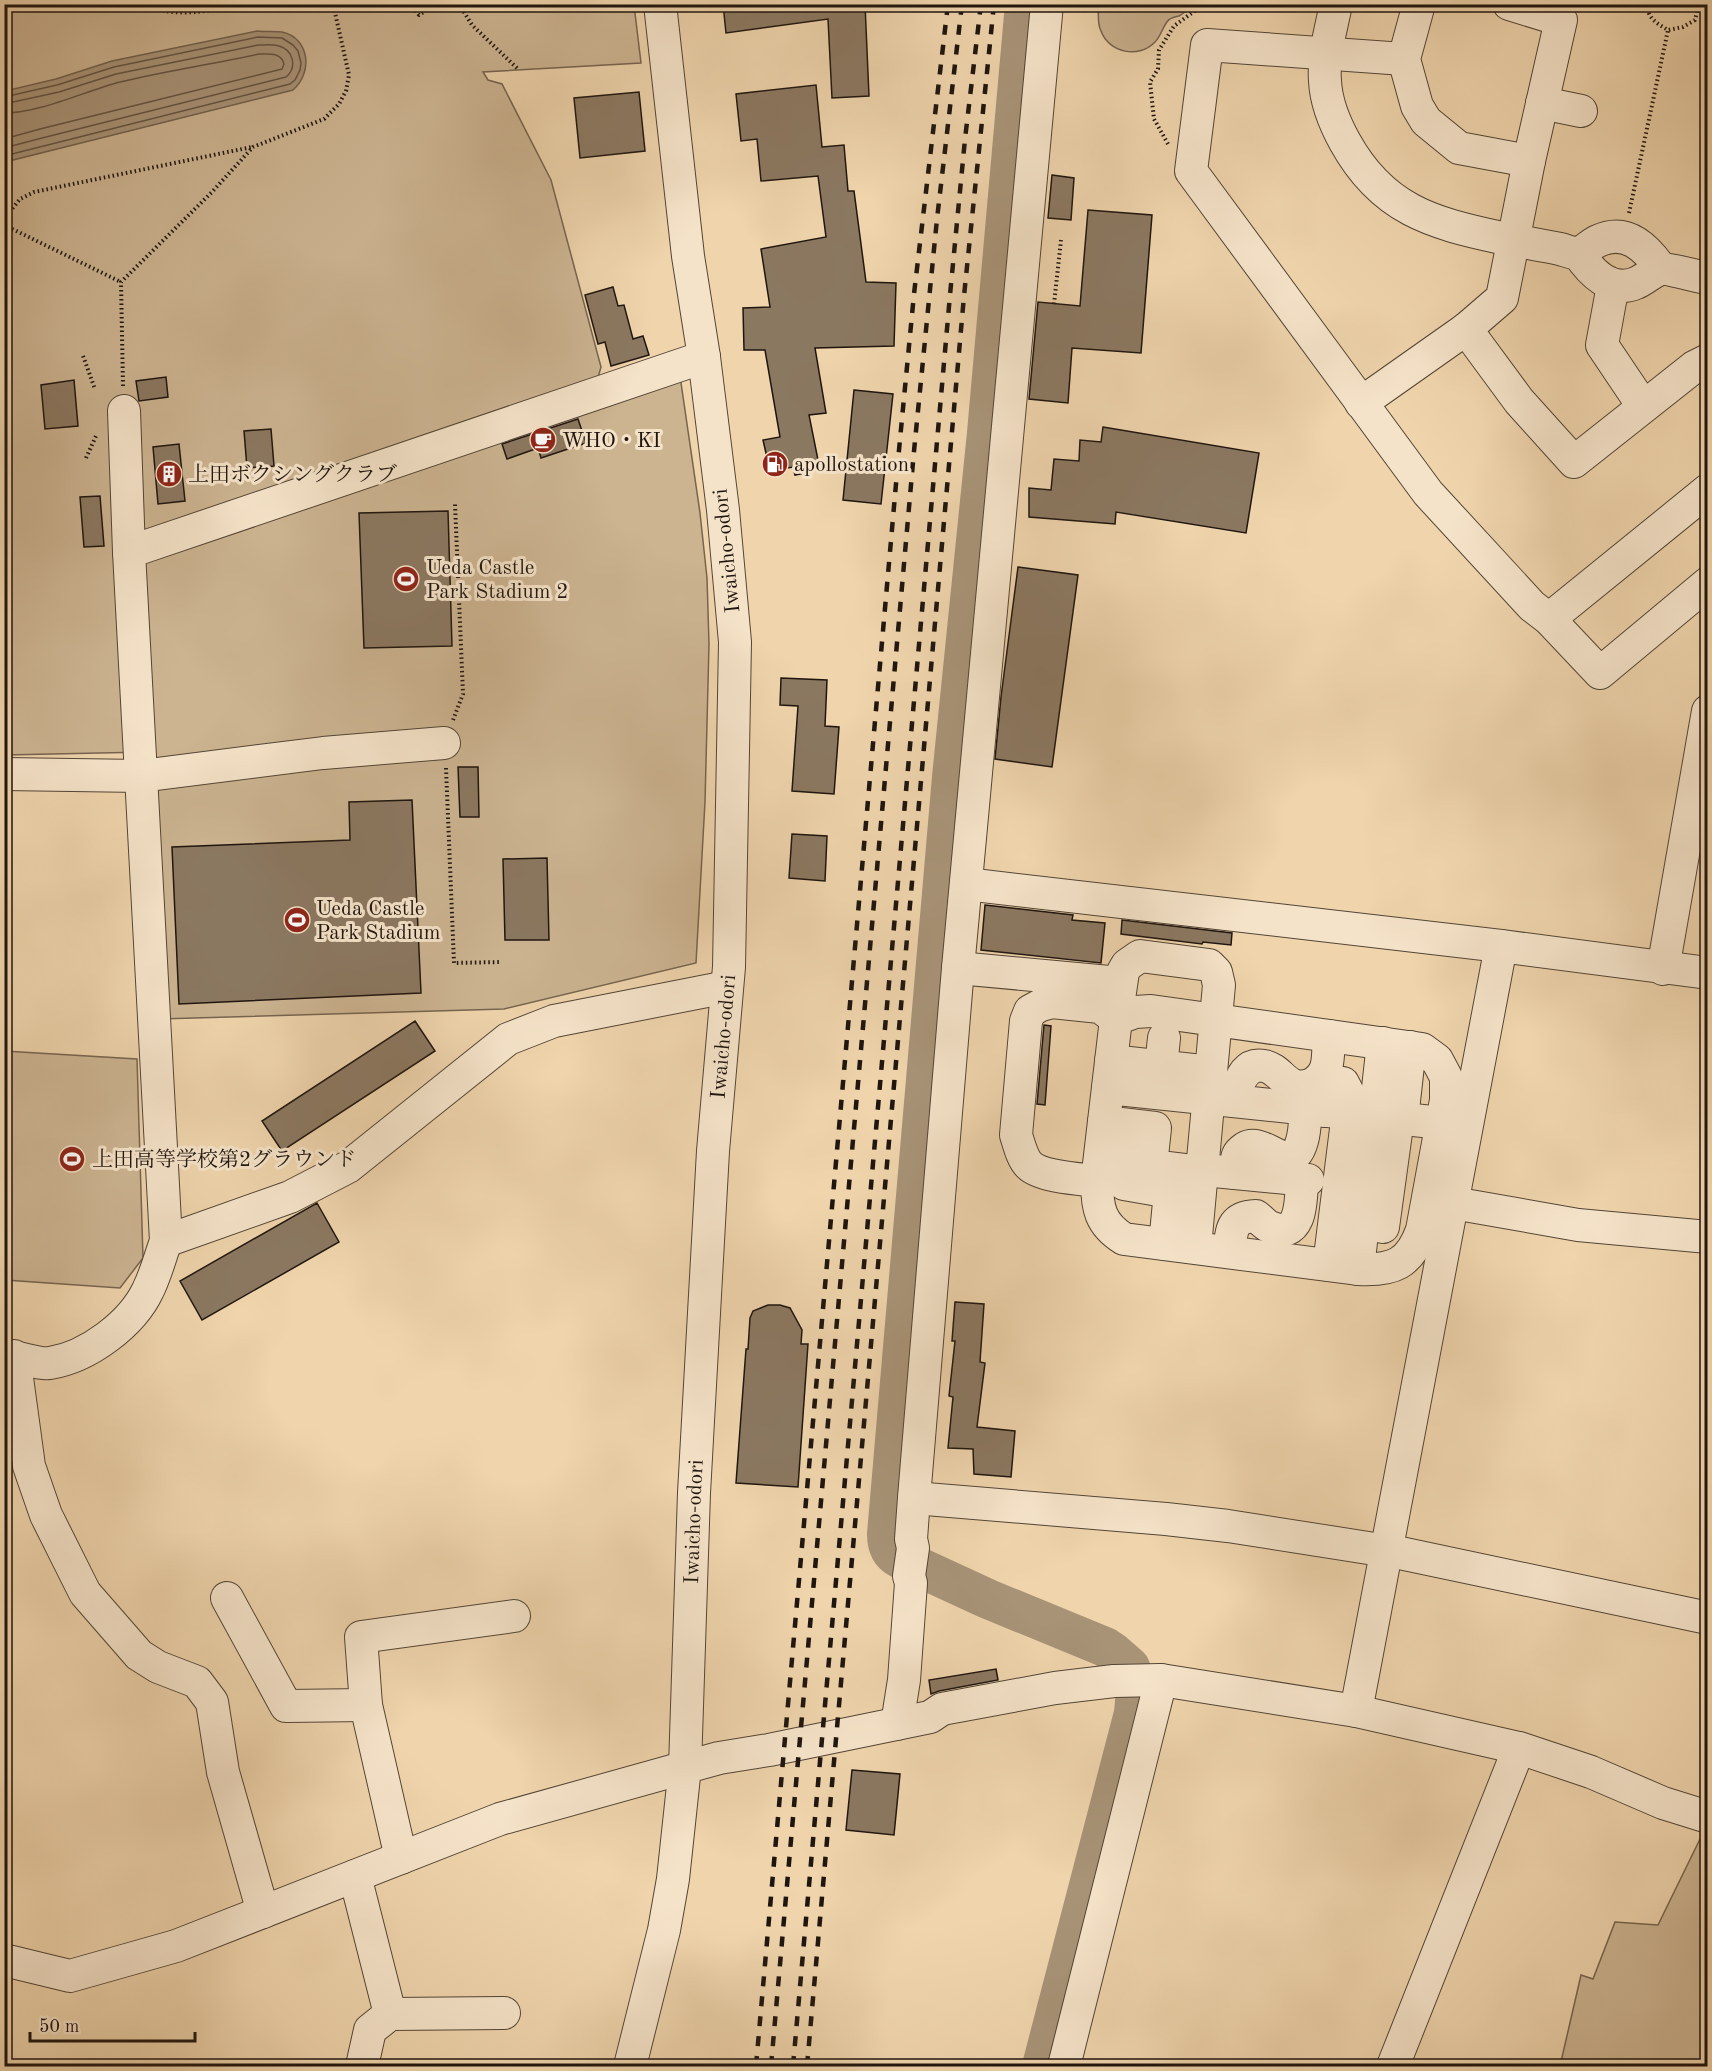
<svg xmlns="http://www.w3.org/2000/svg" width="1712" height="2071" font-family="'Old Standard TT','Noto Serif JP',serif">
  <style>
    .green { fill: #ccb491; stroke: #766450; stroke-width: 1.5 }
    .water { fill: #a89377; stroke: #71614d; stroke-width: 1.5 }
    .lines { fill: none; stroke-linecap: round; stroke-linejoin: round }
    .shore { stroke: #645443; stroke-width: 1.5 }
    .river { stroke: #a89377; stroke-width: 40 }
    .building { fill: #8b7861; stroke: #1f150f; stroke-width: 1.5 }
    .minor-casing { stroke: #534536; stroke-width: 34 }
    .path { stroke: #1f150f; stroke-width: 4; stroke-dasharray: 1.5 3; stroke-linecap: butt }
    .minor { stroke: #f5e3c9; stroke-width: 32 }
    .rail { stroke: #1f150f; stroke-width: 4.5; stroke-dasharray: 10 10; stroke-linecap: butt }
    .labels { text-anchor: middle; stroke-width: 6; stroke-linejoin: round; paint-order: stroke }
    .poi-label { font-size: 21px; fill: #1f150f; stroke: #f5e3c9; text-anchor: start }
    .street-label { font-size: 21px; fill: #1f150f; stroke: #f5e3c9 }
  </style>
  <rect width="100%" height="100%" fill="#efd4ac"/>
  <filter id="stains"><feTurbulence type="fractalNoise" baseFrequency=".00333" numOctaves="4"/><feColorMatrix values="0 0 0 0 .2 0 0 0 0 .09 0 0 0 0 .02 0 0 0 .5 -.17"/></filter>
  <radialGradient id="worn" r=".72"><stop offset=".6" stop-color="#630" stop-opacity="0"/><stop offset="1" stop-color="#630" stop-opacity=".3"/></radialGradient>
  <!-- green -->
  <path class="green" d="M 4,5 L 634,5 L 641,63 L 483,72 L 488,80 L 502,84 L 551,180 L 601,367 L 597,381 L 680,376 L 700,513 L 707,578 L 709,644 L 705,802 L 696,963 L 504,1009 L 159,1019 L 147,752 L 5,755 Z
    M 1096,5 L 1194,5 C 1190,8 1184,13 1179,16 C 1176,17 1173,17 1170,19 C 1164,22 1162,35 1155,42 C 1139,59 1109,53 1101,31 C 1097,23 1099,15 1098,7 Z
    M 4,1051 L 137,1059 L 143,1258 L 120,1288 L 5,1280 Z
    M 1700,1839 L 1708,1841 L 1707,2066 L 1560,2066 L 1581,1975 L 1593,1979 L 1615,1922 L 1658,1925 Z"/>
  <!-- water -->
  <path class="water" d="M 257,31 C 265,32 274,31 282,32 C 310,38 313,73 293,90 L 5,162 L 5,91 L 56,79 L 112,61 Z"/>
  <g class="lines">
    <!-- shore -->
    <path class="shore" d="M 4,97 L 57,85 L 114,67 L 258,37 L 282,38 L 293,45 L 298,51 L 301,63 L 300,70 L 295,80 L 290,84 L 4,156
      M 4,104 L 59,92 L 116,74 L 258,45 C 265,45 273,44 279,46 C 294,50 297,68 286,77 L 42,138 L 4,148
      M 4,113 C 40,113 85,91 120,82 C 165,71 213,64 259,54 C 269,54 281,52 284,64 L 282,69 L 40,129 L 4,139"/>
    <!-- river -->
    <path class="river" d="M 1025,4 L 987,433 L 952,777 L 887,1534 C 887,1545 890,1553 899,1558 L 988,1599 L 1105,1647 L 1114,1653 L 1130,1667 L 1133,1676 L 1136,1690 L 1134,1713 L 1042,2066"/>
  </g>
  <!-- building -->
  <path class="building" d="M 723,4 L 865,4 L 869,96 L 832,98 L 828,19 L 726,33 Z
    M 816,85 L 822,147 L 844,145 L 848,191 L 854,191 L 866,282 L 896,283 L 894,346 L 815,348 L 826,413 L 809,415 L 820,470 L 795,475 L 793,467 L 770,471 L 763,440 L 780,437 L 765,350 L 744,350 L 743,308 L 770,307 L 761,249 L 826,237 L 818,176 L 761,181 L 757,139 L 741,141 L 736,94 Z
    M 639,92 L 645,151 L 580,158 L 574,98 Z
    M 1052,175 L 1074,178 L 1071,220 L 1048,218 Z
    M 1088,210 L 1152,215 L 1141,353 L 1072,348 L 1068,403 L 1029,399 L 1038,302 L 1080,306 Z
    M 613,287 L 618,306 L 624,305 L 633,339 L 643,336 L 649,355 L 611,366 L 605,342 L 598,344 L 585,295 Z
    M 166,377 L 168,397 L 139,401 L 136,381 Z
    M 74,380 L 78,426 L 45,429 L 41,385 Z
    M 854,390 L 893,394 L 881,504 L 843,500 Z
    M 578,419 L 586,443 L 541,458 L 538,448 L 507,459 L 502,444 Z
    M 1103,427 L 1259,453 L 1246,533 L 1116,512 L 1115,524 L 1029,517 L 1029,488 L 1051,490 L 1054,459 L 1079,461 L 1080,440 L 1101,442 Z
    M 271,429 L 274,466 L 247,468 L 244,431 Z
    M 179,444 L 185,501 L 158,504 L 153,447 Z
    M 100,496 L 104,546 L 84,547 L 80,497 Z
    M 448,511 L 452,646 L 364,648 L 359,513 Z
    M 1018,567 L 1078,575 L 1052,767 L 995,759 L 1001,697 Z
    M 781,678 L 827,680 L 825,726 L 839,727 L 834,794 L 792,791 L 798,706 L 780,705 Z
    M 458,767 L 478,767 L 479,817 L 460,817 Z
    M 412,800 L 421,993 L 179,1004 L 172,847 L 350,840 L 349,802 Z
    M 792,834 L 827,836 L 825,881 L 789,878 Z
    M 547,858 L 549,940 L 505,940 L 503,859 Z
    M 985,905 L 1073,915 L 1072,920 L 1105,923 L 1101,963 L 981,950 Z
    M 1122,920 L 1232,933 L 1231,945 L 1203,942 L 1202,944 L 1121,934 Z
    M 415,1021 L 435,1051 L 282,1151 L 262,1121 Z
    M 1044,1025 L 1051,1026 L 1045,1105 L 1037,1104 Z
    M 317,1203 L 339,1242 L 202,1320 L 180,1281 Z
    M 955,1302 L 984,1304 L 980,1362 L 985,1363 L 977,1427 L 1015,1431 L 1011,1477 L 974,1474 L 973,1449 L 948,1448 L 953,1397 L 949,1396 L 955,1341 L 952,1341 Z
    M 768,1305 L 780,1305 L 790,1308 L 802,1330 L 801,1344 L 808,1344 L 798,1487 L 736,1483 L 746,1349 L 748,1349 L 750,1318 L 753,1311 Z
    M 996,1669 L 998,1680 L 939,1691 L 931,1694 L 929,1680 Z
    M 852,1770 L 900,1774 L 894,1835 L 846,1830 Z"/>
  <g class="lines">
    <defs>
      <g id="minor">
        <path d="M 1336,4 C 1331,30 1323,55 1325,81 C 1326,102 1335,124 1345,142 C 1382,209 1431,223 1502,238 C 1521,242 1541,245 1560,249 C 1565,250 1573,254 1578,253 C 1584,252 1591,244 1598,241 C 1626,228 1646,247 1661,269"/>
        <path d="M 1419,4 L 1404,59 L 1417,106 L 1426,121 L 1459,148 L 1529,161"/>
        <path d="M 1404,59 L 1207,45 L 1191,171 L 1428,493 L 1532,606 L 1549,619 L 1600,673 L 1708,583"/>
        <path d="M 1542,103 L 1581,111"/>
        <path d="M 1578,253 C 1590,271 1611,294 1636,283 C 1644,280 1653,271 1661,269 C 1667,268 1699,277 1708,278"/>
        <path d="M 1613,285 L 1602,345 L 1643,406"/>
        <path d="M 1466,329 L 1519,401 L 1574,462 L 1694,367 L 1708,360"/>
        <path d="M 1361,403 L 1466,329 L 1502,298 L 1529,161 L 1561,20 L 1509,4"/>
        <path d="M 129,552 L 704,357"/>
        <path d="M 1549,619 L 1708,490"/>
        <path d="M 4,774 L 141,776 L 323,753 L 444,743"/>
        <path d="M 966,884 L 1501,946 L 1708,973"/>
        <path d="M 958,968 L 1120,983"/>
        <path d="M 1663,969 L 1708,711"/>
        <path d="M 1151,1011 L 1422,1049 L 1437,1060 L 1446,1077 L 1446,1100 L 1422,1230 C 1410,1264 1393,1271 1358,1269 L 1124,1239 C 1100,1224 1097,1208 1097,1181 L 1116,1019 L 1135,1012 Z"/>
        <path d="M 1116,1019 L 1123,972 L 1127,965 L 1140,956 L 1209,965 L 1216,972 L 1219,985 L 1195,1247"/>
        <path d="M 1111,1061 L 1211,1072"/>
        <path d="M 1161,1067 L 1164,1038"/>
        <path d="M 1108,1088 L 1442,1123"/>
        <path d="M 1234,1101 C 1237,1086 1243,1062 1264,1066 C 1282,1069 1286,1093 1310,1085 C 1317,1082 1323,1076 1326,1068 C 1329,1059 1328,1046 1329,1036"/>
        <path d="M 1325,1111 L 1343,1083 L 1359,1114"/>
        <path d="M 1402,1119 L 1410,1047"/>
        <path d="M 1104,1122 L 1155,1128 L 1151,1166 L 1201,1172"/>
        <path d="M 1102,1145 L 1126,1149 L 1124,1184 L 1170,1192 L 1165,1244"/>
        <path d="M 1214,1171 L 1308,1180"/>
        <path d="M 1235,1173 C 1236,1168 1236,1160 1238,1155 C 1239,1152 1242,1150 1245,1148 C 1265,1136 1291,1180 1302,1141 C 1305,1131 1305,1119 1306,1109"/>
        <path d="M 1097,1181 C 1080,1179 1041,1177 1029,1165 C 1022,1158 1019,1144 1016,1135 L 1026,1021 L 1030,1011 L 1041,1005 L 1052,1002 L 1100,1007 L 1116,1019"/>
        <path d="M 1453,1203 L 1578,1225 L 1708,1237"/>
        <path d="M 1383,1227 L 1398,1118"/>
        <path d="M 166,1241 L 290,1197 L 348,1167 L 508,1039 L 554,1021 L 727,987"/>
        <path d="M 1229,1252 C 1232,1231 1230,1217 1256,1216 C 1260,1219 1265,1225 1270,1227 C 1303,1242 1301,1197 1302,1179"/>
        <path d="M 1329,1265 L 1348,1113"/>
        <path d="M 1358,1269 L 1383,1043"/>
        <path d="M 4,1356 C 18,1356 38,1365 50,1363 C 88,1357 132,1324 148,1290 C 156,1274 160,1257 166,1241 L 129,552 L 124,411"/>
        <path d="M 14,1356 L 29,1466 L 46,1515 L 85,1593 L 139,1655 L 158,1667 L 197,1682 L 212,1702 L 223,1772 L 263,1912"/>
        <path d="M 914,1498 L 1166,1519 L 1228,1526 L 1400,1553 L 1708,1618"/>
        <path d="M 227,1598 L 286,1706 L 366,1705"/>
        <path d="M 1356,1711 L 1501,946"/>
        <path d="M 897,1724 L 904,1680 L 911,1583 L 909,1576 L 913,1548 L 911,1539 L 914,1498 L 958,968 L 1047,4"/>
        <path d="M 401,1858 L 366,1705 L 361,1637 L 514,1616"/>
        <path d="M 355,1876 L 390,2014"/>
        <path d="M 4,1960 L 70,1976 L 176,1946 L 500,1819 L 719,1758 L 769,1750 L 930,1717 L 942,1709 L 1055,1688 L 1114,1681 L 1161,1680 L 1356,1711 L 1519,1748 L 1591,1772 L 1663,1803 L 1708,1817"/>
        <path d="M 362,2066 L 370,2030 L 390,2014 L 504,2013"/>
        <path id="s1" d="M 630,2066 L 664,1930 L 673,1879 L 685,1767 L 694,1493 L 713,1151 L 729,967 L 735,642 L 723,510 L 704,357 L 688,256 L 660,4"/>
        <path d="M 1064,2066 L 1161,1680"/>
        <path d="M 1393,2066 L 1519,1748"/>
      </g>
    </defs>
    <!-- minor casing -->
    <use href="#minor" class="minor-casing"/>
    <!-- path -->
    <path class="path" d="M 42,4 L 47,4
      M 141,4 C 174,18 207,12 240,4
      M 409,4 L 419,15 L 436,4
      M 459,4 L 472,25 L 519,70
      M 1648,4 C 1646,18 1658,24 1668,30 L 1683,27 L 1695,20 L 1699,4
      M 1168,144 L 1154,119 L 1150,82 L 1158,69 L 1159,50 L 1174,26 L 1196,10 L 1199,4
      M 1629,213 L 1668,30
      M 4,219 L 20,199 L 34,192 L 252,147
      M 4,225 L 121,282
      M 1054,304 L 1061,240
      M 83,356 L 95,389
      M 123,386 L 121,282 L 212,192 L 253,147 L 324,119 L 339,104 L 346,91 L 349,75 L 333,4
      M 86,458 L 96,436
      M 453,720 L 463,694 L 455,504
      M 446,768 L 454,963 L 501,962"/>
    <!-- minor -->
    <use href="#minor" class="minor"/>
    <!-- rail -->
    <path class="rail" d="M 756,2066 L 899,450 L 914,294 L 948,4
      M 771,2066 L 914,451 L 937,219 L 962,4
      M 793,2066 L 950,295 L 965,139 L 981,4
      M 807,2066 L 964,296 L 994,4"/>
  </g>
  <!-- icons -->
  <defs>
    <symbol id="cafe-disc" viewBox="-11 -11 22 22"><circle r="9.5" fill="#8f2418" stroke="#f5e3c9"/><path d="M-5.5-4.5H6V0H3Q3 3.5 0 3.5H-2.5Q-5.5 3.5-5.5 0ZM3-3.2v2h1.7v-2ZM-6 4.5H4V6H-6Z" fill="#fff"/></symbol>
    <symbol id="fuel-disc" viewBox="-11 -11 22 22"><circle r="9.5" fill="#8f2418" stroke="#f5e3c9"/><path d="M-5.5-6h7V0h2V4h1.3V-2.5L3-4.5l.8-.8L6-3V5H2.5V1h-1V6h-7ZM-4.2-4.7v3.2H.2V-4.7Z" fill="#fff"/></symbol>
    <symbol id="building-disc" viewBox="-11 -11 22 22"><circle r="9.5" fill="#8f2418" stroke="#f5e3c9"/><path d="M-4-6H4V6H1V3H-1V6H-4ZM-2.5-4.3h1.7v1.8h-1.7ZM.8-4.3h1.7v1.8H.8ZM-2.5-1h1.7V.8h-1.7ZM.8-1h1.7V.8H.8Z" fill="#fff"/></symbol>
    <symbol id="stadium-disc" viewBox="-11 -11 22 22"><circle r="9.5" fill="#8f2418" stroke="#f5e3c9"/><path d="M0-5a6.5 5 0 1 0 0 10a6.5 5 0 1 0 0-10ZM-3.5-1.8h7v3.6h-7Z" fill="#fff"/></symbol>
  </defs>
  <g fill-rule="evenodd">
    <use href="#cafe-disc" x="528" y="425" width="30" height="30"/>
    <use href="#fuel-disc" x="760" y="449" width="30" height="30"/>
    <use href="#building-disc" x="154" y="459" width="30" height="30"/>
    <use href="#stadium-disc" x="391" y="564" width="30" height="30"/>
    <use href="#stadium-disc" x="282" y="905" width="30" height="30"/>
    <use href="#stadium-disc" x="57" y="1144" width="30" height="30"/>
  </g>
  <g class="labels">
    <!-- poi labels -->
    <g class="poi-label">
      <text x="562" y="447">WHO・KI</text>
      <text x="794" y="471">apollostation</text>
      <text x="188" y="481">上田ボクシングクラブ</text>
      <text x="426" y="574">Ueda Castle<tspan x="426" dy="24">Park Stadium 2</tspan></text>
      <text x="316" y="915">Ueda Castle<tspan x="316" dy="24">Park Stadium</tspan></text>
      <text x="92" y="1166">上田高等学校第2グラウンド</text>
    </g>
    <!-- street labels -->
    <g class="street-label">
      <text transform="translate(726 551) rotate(-96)" y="7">Iwaicho-odori</text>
      <text dy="7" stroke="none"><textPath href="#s1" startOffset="1036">Iwaicho-odori</textPath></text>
      <text dy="7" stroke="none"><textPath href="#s1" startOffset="550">Iwaicho-odori</textPath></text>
    </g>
  </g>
  <!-- margin -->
  <rect width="1712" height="2071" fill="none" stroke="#efd4ac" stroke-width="24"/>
  <rect x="6" y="6" width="1700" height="2059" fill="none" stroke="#1f150f" stroke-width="3"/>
  <rect x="12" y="12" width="1688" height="2047" fill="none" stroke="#1f150f" stroke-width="1.5"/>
  <!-- scale -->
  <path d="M30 2032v9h165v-9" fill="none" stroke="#1f150f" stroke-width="3"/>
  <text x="39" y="2032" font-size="18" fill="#1f150f" stroke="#f5e3c9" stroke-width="4.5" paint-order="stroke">50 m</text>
  <rect width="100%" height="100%" filter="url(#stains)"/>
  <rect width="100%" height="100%" fill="url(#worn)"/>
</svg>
